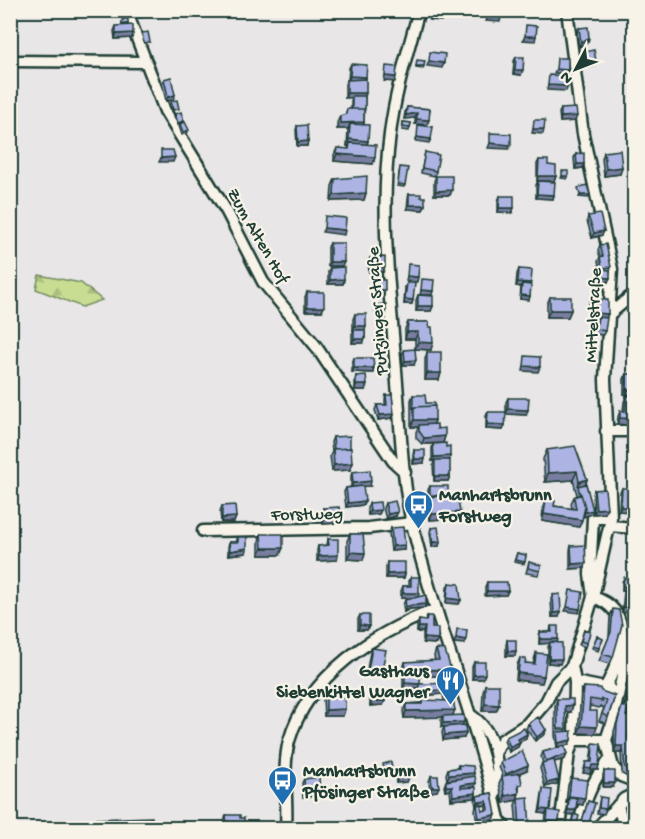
<svg xmlns="http://www.w3.org/2000/svg" width="645" height="839" font-family="'Gochi Hand',sans-serif">
  <style>
    .forest { fill: url(#forest-firs); stroke: #748d63; stroke-width: 1.5 }
    .lines { fill: none; stroke-linecap: round; stroke-linejoin: round }
    .stream { stroke: #5d8fa0; stroke-width: 2 }
    .minor-casing { stroke: #1f3d34; stroke-width: 15 }
    .minor { stroke: #f7f3e8; stroke-width: 10 }
    .wall { fill: #959bc4; stroke: #1f3d34; stroke-width: 1.5; fill-rule: evenodd }
    .shaded-wall { fill: #797ea0; stroke: #1f3d34; stroke-width: 1.5 }
    .building { fill: #adb4e4; stroke: #1f3d34; stroke-width: 1.5 }
    .labels { text-anchor: middle; stroke-width: 4.5; stroke-linejoin: round; paint-order: stroke }
    .street-label { font-size: 18px; fill: #1f3d34; stroke: #f7f3e8 }
    .poi-label { font-size: 18px; font-weight: bold; fill: #1f3d34; stroke: #f7f3e8; text-anchor: start }
  </style>
  <defs>
    <pattern id="forest-firs" width="22" height="20" patternUnits="userSpaceOnUse" patternTransform="scale(1.5)"><rect width="22" height="20" fill="#c8dd92"/><path d="M5 1l3.5 6h-7zM16 11l3.5 6h-7z" fill="#abbf7e"/></pattern>
  </defs>
  <rect width="100%" height="100%" fill="#e8e6e7"/>
  <filter id="ink" filterUnits="userSpaceOnUse"><feTurbulence type="fractalNoise" baseFrequency=".0167" numOctaves="2"/><feDisplacementMap in="SourceGraphic" scale="12" xChannelSelector="R" yChannelSelector="G"/><feConvolveMatrix kernelMatrix="1 2 1 2 8 2 1 2 1" color-interpolation-filters="sRGB"/></filter>
  <g filter="url(#ink)">
    <!-- forest -->
    <path class="forest" d="M 39,275 L 81,283 L 102,300 L 82,307 L 36,289 Z"/>
    <g class="lines">
      <!-- stream -->
      <path class="stream" d="M 628,280 L 634,269"/>
      <defs>
        <path id="minor" d="M 126,10 L 165,111 L 227,212 L 263,282 L 315,345 L 393,461 L 405,472
          M 419,10 C 408,51 395,92 390,134 C 379,216 391,301 397,383 C 401,432 402,484 414,532 C 438,629 477,722 499,819 L 505,828
          M 10,61 L 145,62
          M 611,313 L 630,297
          M 606,431 L 634,431
          M 610,526 L 634,528
          M 203,531 L 369,528 L 412,523
          M 634,621 L 613,719 L 606,740 L 613,767 L 621,776 L 634,781
          M 575,682 L 610,689
          M 605,688 C 622,657 637,611 593,597 L 590,574 L 593,518 L 611,518
          M 469,714 C 496,731 498,760 498,790 L 494,795
          M 574,740 L 606,740
          M 497,750 L 502,740 L 527,724 L 546,702 L 556,682 L 572,666
          M 618,805 L 624,828
          M 286,828 C 288,801 282,768 289,741 C 308,675 374,633 435,610
          M 560,828 L 569,752 L 574,740 L 575,682 L 572,666 L 593,597 L 611,518 L 605,379 L 612,269 L 583,134 L 567,10
          M 578,828 C 582,808 594,775 609,761
          M 597,828 L 624,799 L 634,794"/>
      </defs>
      <!-- minor casing -->
      <use href="#minor" class="minor-casing"/>
      <!-- minor -->
      <use href="#minor" class="minor"/>
    </g>
    <!-- wall -->
    <path class="wall" d="M 123,19 L 128,24 L 128,26 L 133,33 L 132,38 L 115,39 L 114,31 L 116,26 L 121,26 Z
      M 579,28 L 588,42 L 579,47 L 577,33 Z
      M 581,53 L 596,61 L 594,66 L 582,69 L 579,58 Z
      M 516,57 L 521,75 L 513,74 L 514,61 Z
      M 351,64 L 366,77 L 364,122 L 364,125 L 368,141 L 367,144 L 375,157 L 373,164 L 334,161 L 334,155 L 337,148 L 348,149 L 349,146 L 347,146 L 348,129 L 337,129 L 337,123 L 340,116 L 345,115 L 347,109 L 351,109 L 351,101 L 352,97 L 345,98 L 345,84 L 347,80 L 348,80 L 349,68 Z
      M 164,79 L 173,100 L 166,101 L 162,83 Z
      M 407,107 L 430,109 L 427,125 L 415,124 L 415,118 L 404,119 L 405,112 Z
      M 561,109 L 575,121 L 560,122 L 559,113 Z
      M 175,114 L 184,121 L 184,122 L 188,132 L 182,135 L 179,126 L 180,125 L 178,125 L 174,116 Z
      M 403,122 L 411,123 L 409,131 L 402,130 Z
      M 297,126 L 308,141 L 307,146 L 297,146 L 296,130 Z
      M 425,152 L 436,171 L 435,176 L 421,173 Z
      M 604,152 L 622,167 L 620,174 L 604,176 L 602,159 Z
      M 576,154 L 584,164 L 583,168 L 575,169 L 574,158 Z
      M 539,160 L 548,165 L 556,176 L 554,181 L 537,181 L 537,164 Z
      M 400,167 L 405,185 L 404,187 L 397,186 Z
      M 436,176 L 452,190 L 450,195 L 434,195 L 434,181 Z
      M 335,179 L 366,193 L 364,200 L 331,201 L 332,186 Z
      M 538,181 L 554,195 L 553,199 L 536,198 L 536,185 Z
      M 409,194 L 421,197 L 425,205 L 423,210 L 407,209 L 408,198 Z
      M 500,196 L 512,213 L 498,212 L 498,201 Z
      M 588,216 L 604,231 L 602,235 L 592,238 L 587,221 Z
      M 330,243 L 344,262 L 342,266 L 328,266 L 328,247 Z
      M 600,245 L 611,267 L 608,282 L 598,281 L 600,270 L 598,261 L 600,257 L 598,250 Z
      M 370,258 L 383,272 L 369,272 L 368,262 Z
      M 330,268 L 344,279 L 343,284 L 328,284 L 328,272 Z
      M 519,269 L 531,283 L 530,296 L 529,300 L 520,299 L 521,287 L 516,286 L 517,274 Z
      M 373,280 L 384,294 L 372,295 L 371,285 Z
      M 407,283 L 413,300 L 412,304 L 404,304 L 405,287 Z
      M 307,292 L 322,311 L 305,311 L 305,297 Z
      M 418,295 L 433,306 L 431,311 L 416,311 L 416,300 Z
      M 550,297 L 571,310 L 568,317 L 547,317 L 547,304 Z
      M 591,299 L 608,314 L 606,318 L 605,331 L 603,335 L 594,334 L 598,318 L 596,318 L 596,310 L 589,309 L 589,303 Z
      M 355,314 L 366,326 L 365,330 L 365,339 L 363,343 L 352,343 L 352,334 L 354,330 L 353,330 L 353,319 Z
      M 408,322 L 429,322 L 431,350 L 415,349 L 415,339 L 405,339 L 405,329 Z
      M 404,350 L 414,365 L 403,365 L 402,355 Z
      M 427,352 L 441,373 L 439,380 L 425,380 L 425,359 Z
      M 354,358 L 373,373 L 352,372 L 352,363 Z
      M 626,374 L 634,374 L 634,395 L 624,394 L 624,379 Z
      M 356,376 L 365,390 L 355,390 L 355,380 Z
      M 386,395 L 392,418 L 378,420 L 375,410 L 377,405 L 385,405 L 385,400 Z
      M 413,395 L 426,403 L 435,420 L 434,424 L 445,436 L 443,443 L 422,444 L 416,438 L 416,432 L 418,427 L 411,427 L 411,400 Z
      M 626,396 L 634,396 L 634,426 L 617,424 L 618,417 L 620,411 L 623,411 L 624,402 Z
      M 508,398 L 526,415 L 506,414 L 506,402 Z
      M 488,412 L 505,425 L 503,430 L 486,429 L 486,416 Z
      M 634,433 L 634,458 L 632,438 Z
      M 333,437 L 352,463 L 350,470 L 332,471 L 330,456 L 332,452 L 331,442 Z
      M 433,444 L 446,447 L 450,456 L 449,460 L 450,476 L 448,481 L 434,481 L 433,465 L 434,461 L 432,461 L 432,448 Z
      M 414,450 L 424,463 L 413,464 L 413,455 Z
      M 547,450 L 587,479 L 586,484 L 592,514 L 583,517 L 583,515 L 579,527 L 542,521 L 543,507 L 546,500 L 554,506 L 572,509 L 571,503 L 574,497 L 577,495 L 573,480 L 545,482 L 543,459 Z
      M 352,472 L 370,486 L 363,486 L 363,505 L 346,507 L 344,492 L 346,488 L 351,487 L 351,476 Z
      M 430,486 L 446,500 L 457,518 L 430,520 L 428,509 L 422,510 L 421,504 L 424,497 L 428,497 L 428,490 Z
      M 622,488 L 631,512 L 619,511 L 620,492 Z
      M 594,490 L 605,513 L 594,514 L 593,495 Z
      M 369,503 L 381,510 L 379,514 L 368,515 L 367,508 Z
      M 385,503 L 396,516 L 386,519 L 383,508 Z
      M 222,506 L 236,517 L 234,522 L 221,522 L 220,511 Z
      M 323,508 L 340,518 L 339,523 L 323,524 L 322,513 Z
      M 391,528 L 404,550 L 391,551 L 389,533 Z
      M 431,528 L 440,542 L 439,546 L 432,547 L 430,532 Z
      M 261,534 L 280,555 L 259,555 L 259,541 Z
      M 350,534 L 365,553 L 363,560 L 347,559 L 347,541 Z
      M 238,537 L 247,548 L 246,553 L 228,555 L 228,547 L 229,542 L 236,542 Z
      M 328,539 L 337,560 L 317,561 L 317,550 L 318,546 L 327,545 Z
      M 571,546 L 585,568 L 570,569 L 570,550 Z
      M 517,553 L 526,555 L 524,564 L 514,562 Z
      M 387,562 L 405,573 L 404,578 L 386,578 L 386,567 Z
      M 529,562 L 540,571 L 538,575 L 526,573 Z
      M 411,577 L 418,597 L 426,604 L 424,608 L 410,609 L 404,612 L 403,605 L 405,600 L 414,598 L 401,598 L 401,591 L 403,586 L 409,586 L 409,581 Z
      M 624,578 L 630,613 L 622,612 L 624,591 L 622,591 L 622,582 Z
      M 487,582 L 508,591 L 506,595 L 485,596 L 485,587 Z
      M 449,583 L 461,600 L 459,604 L 446,603 L 447,588 Z
      M 553,595 L 559,617 L 552,617 L 551,599 Z
      M 613,609 L 613,657 L 610,664 L 599,661 L 609,637 L 610,616 Z
      M 360,615 L 369,626 L 367,630 L 358,630 L 358,619 Z
      M 427,616 L 438,639 L 436,644 L 423,643 L 423,632 L 417,632 L 417,625 L 419,620 L 425,621 Z
      M 551,626 L 557,643 L 560,664 L 548,663 L 548,647 L 550,643 L 539,644 L 539,636 L 540,632 L 550,632 Z
      M 584,630 L 590,632 L 585,647 L 579,645 Z
      M 597,636 L 603,639 L 598,651 L 592,648 Z
      M 507,640 L 516,651 L 515,656 L 506,656 L 506,645 Z
      M 372,648 L 382,670 L 381,675 L 366,675 L 370,652 Z
      M 436,649 L 451,670 L 448,676 L 420,676 L 419,684 L 453,690 L 452,693 L 453,715 L 463,725 L 464,738 L 443,740 L 442,732 L 444,727 L 441,727 L 441,720 L 442,717 L 404,718 L 403,711 L 406,704 L 444,701 L 443,694 L 418,696 L 418,688 L 403,688 L 403,669 L 405,662 L 435,661 L 434,656 Z
      M 634,651 L 634,716 L 627,715 L 626,716 L 634,717 L 634,732 L 629,731 L 628,738 L 634,775 L 626,776 L 622,774 L 621,753 L 614,753 L 614,731 L 622,706 L 624,707 L 632,669 Z
      M 536,653 L 544,676 L 542,683 L 516,680 L 517,665 L 520,658 L 525,663 L 533,664 Z
      M 474,662 L 483,679 L 472,679 L 472,667 Z
      M 485,685 L 499,705 L 496,711 L 482,711 L 483,692 Z
      M 584,687 L 615,696 L 606,724 L 599,721 L 604,708 L 600,706 L 599,708 L 590,706 L 589,711 L 595,734 L 578,733 L 581,694 Z
      M 371,691 L 385,701 L 383,705 L 370,706 L 370,696 Z
      M 326,692 L 338,698 L 345,709 L 343,716 L 324,716 L 323,699 Z
      M 557,699 L 571,712 L 565,712 L 565,731 L 569,745 L 564,746 L 567,754 L 565,759 L 554,762 L 557,784 L 545,787 L 540,768 L 542,763 L 543,763 L 541,757 L 543,752 L 563,746 L 557,747 L 555,736 L 555,706 Z
      M 528,724 L 545,734 L 535,741 L 526,729 Z
      M 527,734 L 526,739 L 519,742 L 518,747 L 509,752 L 504,741 L 506,737 Z
      M 593,743 L 598,770 L 591,770 L 590,774 L 583,773 L 586,762 L 590,762 L 592,748 Z
      M 501,762 L 527,770 L 520,773 L 519,791 L 518,798 L 530,828 L 517,828 L 515,805 L 517,800 L 503,803 L 499,783 L 503,776 L 499,767 Z
      M 458,765 L 474,773 L 473,776 L 476,783 L 474,787 L 476,793 L 475,798 L 451,800 L 450,790 L 445,791 L 444,786 L 446,781 L 459,779 L 447,780 L 446,774 L 448,769 L 457,768 Z
      M 397,770 L 409,777 L 407,782 L 396,783 L 395,775 Z
      M 604,771 L 613,787 L 603,787 L 603,775 Z
      M 431,776 L 437,791 L 430,792 L 429,781 Z
      M 571,778 L 585,798 L 583,805 L 577,804 L 574,815 L 576,828 L 570,828 L 573,815 L 566,814 L 568,803 L 566,803 L 568,785 Z
      M 304,779 L 320,791 L 319,796 L 303,797 L 302,783 Z
      M 543,789 L 550,810 L 559,822 L 557,827 L 545,825 L 546,814 L 539,813 L 542,794 Z
      M 492,793 L 494,820 L 477,823 L 475,810 L 476,806 L 475,801 L 477,796 ZM 486,805 L 486,810 L 482,811 L 481,806 Z
      M 600,797 L 606,809 L 604,814 L 597,813 Z
      M 588,801 L 595,803 L 587,827 L 581,825 Z
      M 226,815 L 240,818 L 244,828 L 206,828 L 207,826 L 224,826 L 224,822 Z
      M 92,819 L 153,828 L 89,828 Z"/>
    <!-- shaded-wall -->
    <path class="shaded-wall" d="M 574,10 L 583,10 L 590,11 L 589,16 L 573,14 Z
      M 148,12 L 147,17 L 135,18 L 137,13 Z
      M 431,15 L 443,16 L 441,21 L 429,20 Z
      M 488,17 L 501,17 L 500,22 L 486,21 Z
      M 133,33 L 132,38 L 115,39 L 116,34 Z
      M 525,36 L 536,36 L 535,41 L 523,40 Z
      M 589,38 L 588,42 L 579,47 L 581,42 Z
      M 429,61 L 444,63 L 442,68 L 427,66 Z
      M 596,61 L 594,66 L 582,69 L 583,64 Z
      M 416,66 L 424,66 L 423,69 L 416,68 Z
      M 556,69 L 568,70 L 566,74 L 554,73 Z
      M 515,70 L 523,70 L 521,75 L 513,74 Z
      M 350,76 L 366,77 L 364,82 L 348,81 Z
      M 385,76 L 396,77 L 395,82 L 384,81 Z
      M 548,85 L 568,86 L 566,91 L 547,90 Z
      M 347,93 L 366,93 L 365,97 L 345,98 Z
      M 175,95 L 173,100 L 166,101 L 168,97 Z
      M 417,113 L 415,118 L 404,119 L 406,115 Z
      M 577,116 L 575,121 L 560,122 L 561,117 Z
      M 417,119 L 429,120 L 427,125 L 415,124 Z
      M 364,122 L 362,129 L 350,124 L 348,129 L 337,129 L 340,123 Z
      M 533,129 L 544,129 L 543,134 L 532,133 Z
      M 417,137 L 431,139 L 429,143 L 415,141 Z
      M 349,139 L 368,141 L 366,147 L 350,143 L 349,146 L 347,146 Z
      M 308,141 L 307,146 L 297,146 L 298,142 Z
      M 490,143 L 511,145 L 509,149 L 488,148 Z
      M 337,154 L 375,157 L 373,164 L 334,161 Z
      M 175,157 L 173,162 L 159,162 L 161,158 Z
      M 577,164 L 584,164 L 583,168 L 575,169 Z
      M 622,167 L 620,174 L 604,176 L 606,169 Z
      M 538,176 L 556,176 L 554,181 L 537,181 Z
      M 562,176 L 568,176 L 567,179 L 561,178 Z
      M 452,190 L 450,195 L 434,195 L 436,191 Z
      M 366,193 L 364,200 L 331,201 L 334,195 Z
      M 537,194 L 554,195 L 553,199 L 536,198 Z
      M 580,195 L 590,195 L 589,198 L 579,197 Z
      M 409,205 L 425,205 L 423,210 L 407,209 Z
      M 499,208 L 514,208 L 512,213 L 498,212 Z
      M 324,228 L 345,230 L 344,235 L 322,232 Z
      M 604,231 L 602,235 L 592,238 L 594,233 Z
      M 330,262 L 344,262 L 342,266 L 328,266 Z
      M 385,267 L 383,272 L 369,272 L 370,268 Z
      M 407,276 L 418,277 L 417,282 L 406,281 Z
      M 599,277 L 610,278 L 608,282 L 598,281 Z
      M 344,279 L 343,284 L 328,284 L 330,280 Z
      M 518,282 L 531,283 L 530,287 L 522,284 L 521,287 L 516,286 Z
      M 373,290 L 385,290 L 384,294 L 372,295 Z
      M 421,290 L 433,291 L 432,295 L 420,295 Z
      M 521,295 L 530,296 L 529,300 L 520,299 Z
      M 405,299 L 413,300 L 412,304 L 404,304 Z
      M 591,305 L 598,305 L 596,310 L 589,309 Z
      M 418,306 L 433,306 L 431,311 L 416,311 Z
      M 307,307 L 324,307 L 322,311 L 305,311 Z
      M 376,310 L 386,310 L 385,312 L 375,312 Z
      M 550,310 L 571,310 L 568,317 L 547,317 Z
      M 597,313 L 608,314 L 606,318 L 596,318 Z
      M 355,326 L 366,326 L 365,330 L 353,330 Z
      M 407,332 L 418,332 L 415,339 L 405,339 Z
      M 354,339 L 365,339 L 363,343 L 352,343 Z
      M 418,342 L 433,343 L 431,350 L 415,349 Z
      M 416,360 L 414,365 L 403,365 L 405,361 Z
      M 524,366 L 540,367 L 538,372 L 523,371 Z
      M 354,368 L 374,368 L 373,373 L 352,372 Z
      M 427,373 L 441,373 L 439,380 L 425,380 Z
      M 356,385 L 367,385 L 365,390 L 355,390 Z
      M 626,390 L 634,390 L 634,395 L 624,394 Z
      M 508,409 L 528,410 L 526,415 L 506,414 Z
      M 394,414 L 392,418 L 378,420 L 380,415 Z
      M 620,418 L 634,419 L 634,426 L 617,424 Z
      M 414,420 L 435,420 L 433,427 L 411,427 Z
      M 487,424 L 505,425 L 503,430 L 486,429 Z
      M 445,436 L 443,443 L 422,444 L 424,438 Z
      M 450,456 L 449,461 L 432,461 L 434,457 Z
      M 415,459 L 425,459 L 424,463 L 413,464 Z
      M 352,463 L 350,470 L 332,471 L 334,465 Z
      M 577,471 L 573,480 L 545,482 L 548,473 Z
      M 435,476 L 450,476 L 448,481 L 434,481 Z
      M 587,479 L 584,488 L 578,486 L 579,482 Z
      M 371,481 L 370,486 L 351,487 L 353,483 Z
      M 430,495 L 448,496 L 446,500 L 428,500 Z
      M 365,501 L 363,505 L 346,507 L 348,503 Z
      M 431,502 L 428,509 L 422,510 L 424,503 Z
      M 621,507 L 632,507 L 631,512 L 619,511 Z
      M 607,508 L 605,513 L 594,514 L 596,509 Z
      M 381,510 L 379,514 L 368,515 L 370,511 Z
      M 593,510 L 592,514 L 583,517 L 585,512 Z
      M 398,512 L 396,516 L 386,519 L 388,514 Z
      M 460,512 L 457,518 L 430,520 L 432,514 Z
      M 544,514 L 582,520 L 579,527 L 542,521 Z
      M 236,517 L 234,522 L 221,522 L 222,518 Z
      M 340,518 L 339,523 L 323,524 L 324,519 Z
      M 433,542 L 440,542 L 439,546 L 432,547 Z
      M 405,545 L 404,550 L 391,551 L 393,546 Z
      M 247,548 L 246,553 L 228,555 L 230,551 Z
      M 262,548 L 283,548 L 280,555 L 259,555 Z
      M 350,552 L 365,553 L 363,560 L 347,559 Z
      M 338,555 L 337,560 L 317,561 L 319,556 Z
      M 586,563 L 585,568 L 570,569 L 572,564 Z
      M 405,573 L 404,578 L 386,578 L 387,574 Z
      M 623,586 L 626,587 L 624,591 L 622,591 Z
      M 487,591 L 508,591 L 506,595 L 485,596 Z
      M 403,593 L 419,593 L 418,598 L 401,598 Z
      M 447,598 L 461,600 L 459,604 L 446,603 Z
      M 426,604 L 424,608 L 410,609 L 404,612 L 406,607 L 412,605 Z
      M 567,607 L 580,609 L 579,613 L 565,611 Z
      M 624,607 L 631,608 L 630,613 L 622,612 Z
      M 561,612 L 559,617 L 552,617 L 554,613 Z
      M 360,625 L 369,626 L 367,630 L 358,630 Z
      M 419,627 L 425,627 L 423,632 L 417,632 Z
      M 424,638 L 438,639 L 436,644 L 423,643 Z
      M 456,638 L 466,640 L 464,644 L 454,643 Z
      M 540,639 L 558,639 L 557,643 L 539,644 Z
      M 508,651 L 516,651 L 515,656 L 506,656 Z
      M 549,659 L 562,659 L 560,664 L 548,663 Z
      M 406,669 L 451,670 L 448,676 L 418,676 L 405,671 Z
      M 368,670 L 382,670 L 381,675 L 366,675 Z
      M 518,673 L 544,676 L 542,683 L 516,680 Z
      M 485,674 L 483,679 L 472,679 L 474,675 Z
      M 405,683 L 420,684 L 418,688 L 403,688 Z
      M 445,690 L 443,694 L 418,696 L 419,691 Z
      M 372,701 L 385,701 L 383,705 L 370,706 Z
      M 485,704 L 499,705 L 496,711 L 482,711 Z
      M 573,705 L 571,712 L 562,712 L 565,706 Z
      M 628,708 L 634,708 L 634,716 L 626,715 Z
      M 345,709 L 343,716 L 324,716 L 326,710 Z
      M 455,710 L 452,717 L 404,718 L 406,711 Z
      M 464,722 L 462,726 L 441,727 L 443,723 Z
      M 629,724 L 634,725 L 634,732 L 626,731 Z
      M 581,726 L 597,727 L 595,734 L 578,733 Z
      M 546,730 L 545,734 L 535,741 L 537,737 Z
      M 466,733 L 464,738 L 443,740 L 445,735 Z
      M 527,734 L 526,739 L 516,743 L 518,739 Z
      M 571,740 L 569,745 L 557,747 L 558,743 Z
      M 520,743 L 518,747 L 509,752 L 510,747 Z
      M 616,746 L 623,746 L 621,753 L 614,753 Z
      M 567,754 L 565,759 L 544,765 L 546,761 Z
      M 528,765 L 527,770 L 504,779 L 506,774 Z
      M 592,765 L 599,765 L 598,770 L 591,770 L 590,774 L 583,773 L 585,768 Z
      M 634,768 L 634,775 L 626,776 L 629,769 Z
      M 392,769 L 391,771 L 383,773 L 384,770 Z
      M 474,773 L 473,778 L 447,780 L 449,775 Z
      M 409,777 L 407,782 L 396,783 L 398,778 Z
      M 559,780 L 557,784 L 545,787 L 547,783 Z
      M 476,783 L 474,788 L 459,789 L 461,785 Z
      M 604,783 L 615,783 L 613,787 L 603,787 Z
      M 446,786 L 452,786 L 450,790 L 445,791 Z
      M 432,787 L 439,787 L 437,791 L 430,792 Z
      M 320,791 L 319,796 L 303,797 L 305,792 Z
      M 348,793 L 354,793 L 353,796 L 347,796 Z
      M 476,793 L 475,798 L 451,800 L 453,796 Z
      M 519,793 L 517,800 L 503,803 L 505,796 Z
      M 569,796 L 585,798 L 583,805 L 569,803 L 569,798 L 568,803 L 566,803 Z
      M 487,801 L 486,805 L 476,807 L 478,802 Z
      M 541,809 L 548,810 L 546,814 L 539,813 Z
      M 568,810 L 576,810 L 574,815 L 566,814 Z
      M 496,815 L 494,820 L 477,823 L 479,818 Z
      M 547,821 L 559,822 L 557,827 L 545,825 Z"/>
    <!-- building -->
    <path class="building" d="M 137,10 L 148,10 L 148,12 L 137,13 Z
      M 431,10 L 443,10 L 443,16 L 431,15 Z
      M 488,10 L 502,10 L 501,17 L 488,17 Z
      M 123,19 L 128,19 L 128,24 L 122,24 Z
      M 133,25 L 133,33 L 116,34 L 116,26 Z
      M 526,25 L 537,26 L 536,36 L 525,36 Z
      M 588,27 L 589,38 L 581,42 L 579,28 Z
      M 148,32 L 150,42 L 144,43 L 142,33 Z
      M 594,50 L 596,61 L 583,64 L 581,53 Z
      M 430,52 L 445,54 L 444,63 L 429,61 Z
      M 516,57 L 524,57 L 523,70 L 515,70 Z
      M 557,58 L 568,58 L 568,70 L 556,69 Z
      M 417,60 L 425,61 L 424,66 L 416,66 Z
      M 351,64 L 367,65 L 366,77 L 350,76 Z
      M 386,66 L 397,67 L 396,77 L 385,76 Z
      M 549,75 L 568,76 L 568,86 L 548,85 Z
      M 171,77 L 175,95 L 168,97 L 164,79 Z
      M 366,79 L 366,93 L 347,93 L 347,80 Z
      M 352,96 L 365,96 L 365,109 L 352,109 Z
      M 177,100 L 179,109 L 173,110 L 171,101 Z
      M 407,107 L 430,109 L 429,120 L 417,119 L 417,113 L 406,115 Z
      M 576,108 L 577,116 L 561,117 L 561,109 Z
      M 347,109 L 364,109 L 364,122 L 340,123 L 340,116 L 346,114 Z
      M 181,112 L 184,121 L 178,123 L 175,114 Z
      M 534,120 L 545,120 L 544,129 L 533,129 Z
      M 185,122 L 189,130 L 183,132 L 180,124 Z
      M 403,122 L 411,123 L 410,128 L 403,127 Z
      M 350,124 L 369,125 L 368,141 L 349,139 Z
      M 307,125 L 308,141 L 298,142 L 297,126 Z
      M 418,125 L 433,127 L 431,139 L 417,137 Z
      M 490,133 L 511,134 L 511,145 L 490,143 Z
      M 350,143 L 376,145 L 375,157 L 337,154 L 337,148 L 349,149 Z
      M 161,150 L 173,150 L 175,157 L 161,158 Z
      M 620,150 L 622,167 L 606,169 L 604,152 Z
      M 425,152 L 439,155 L 436,171 L 422,168 Z
      M 584,153 L 584,164 L 577,164 L 576,154 Z
      M 539,160 L 548,160 L 548,165 L 556,166 L 556,176 L 538,176 Z
      M 400,167 L 408,168 L 405,185 L 398,184 Z
      M 562,171 L 568,171 L 568,176 L 562,176 Z
      M 367,176 L 366,193 L 334,195 L 335,179 Z
      M 436,176 L 452,176 L 452,190 L 436,191 Z
      M 538,181 L 555,182 L 554,195 L 537,194 Z
      M 587,185 L 590,195 L 580,195 L 578,188 Z
      M 409,194 L 421,194 L 421,197 L 425,197 L 425,205 L 409,205 Z
      M 500,196 L 514,196 L 514,208 L 499,208 Z
      M 600,214 L 604,231 L 594,233 L 588,216 Z
      M 325,216 L 346,218 L 345,230 L 324,228 Z
      M 330,243 L 344,243 L 344,262 L 330,262 Z
      M 606,244 L 611,267 L 602,268 L 600,257 L 603,256 L 600,245 Z
      M 385,257 L 385,267 L 370,268 L 370,258 Z
      M 408,264 L 419,265 L 418,277 L 407,276 Z
      M 344,267 L 344,279 L 330,280 L 330,268 Z
      M 519,269 L 532,270 L 531,283 L 518,282 Z
      M 600,269 L 610,270 L 610,278 L 599,277 Z
      M 422,279 L 434,280 L 433,291 L 421,290 Z
      M 373,280 L 385,280 L 385,290 L 373,290 Z
      M 407,283 L 415,283 L 413,300 L 405,299 Z
      M 522,284 L 531,285 L 530,296 L 521,295 Z
      M 307,292 L 324,292 L 324,307 L 307,307 Z
      M 418,295 L 433,296 L 433,306 L 418,306 Z
      M 550,297 L 571,297 L 571,310 L 550,310 Z
      M 591,299 L 608,300 L 608,314 L 597,313 L 598,305 L 591,305 Z
      M 386,304 L 386,310 L 376,310 L 375,305 Z
      M 355,314 L 366,314 L 366,326 L 355,326 Z
      M 598,317 L 607,318 L 605,331 L 596,329 Z
      M 408,322 L 429,322 L 429,327 L 432,327 L 433,343 L 418,342 L 418,332 L 407,332 Z
      M 354,330 L 365,330 L 365,339 L 354,339 Z
      M 415,349 L 416,360 L 405,361 L 404,350 Z
      M 427,352 L 441,352 L 441,373 L 427,373 Z
      M 525,356 L 540,357 L 540,367 L 524,366 Z
      M 354,358 L 373,358 L 374,368 L 354,368 Z
      M 626,374 L 634,374 L 634,390 L 626,390 Z
      M 366,375 L 367,385 L 356,385 L 356,376 Z
      M 386,395 L 392,395 L 394,414 L 380,415 L 377,405 L 387,405 Z
      M 413,395 L 425,395 L 426,403 L 434,403 L 434,406 L 414,407 L 413,409 Z
      M 626,396 L 634,396 L 634,419 L 620,418 L 620,411 L 625,411 Z
      M 508,398 L 529,398 L 528,410 L 508,409 Z
      M 435,406 L 435,420 L 414,420 L 414,407 Z
      M 488,412 L 506,412 L 505,425 L 487,424 Z
      M 437,424 L 437,429 L 445,428 L 445,436 L 424,438 L 419,431 L 419,425 Z
      M 350,436 L 350,448 L 334,449 L 333,437 Z
      M 446,443 L 446,447 L 450,446 L 450,456 L 434,457 L 433,444 Z
      M 575,446 L 587,479 L 579,482 L 577,471 L 548,473 L 547,450 Z
      M 351,448 L 352,463 L 334,465 L 333,449 Z
      M 414,450 L 425,450 L 425,459 L 415,459 Z
      M 435,460 L 450,460 L 450,476 L 435,476 Z
      M 370,470 L 371,481 L 353,483 L 352,472 Z
      M 586,484 L 593,510 L 585,512 L 585,507 L 581,494 L 580,495 L 578,486 Z
      M 363,486 L 365,501 L 348,503 L 346,488 Z
      M 430,486 L 448,486 L 448,496 L 430,495 Z
      M 622,488 L 634,488 L 632,507 L 621,507 Z
      M 605,489 L 607,508 L 596,509 L 594,490 Z
      M 581,494 L 585,507 L 582,520 L 544,514 L 546,500 L 555,501 L 554,506 L 576,509 L 574,497 Z
      M 440,496 L 441,499 L 458,500 L 460,512 L 432,514 L 431,502 L 424,503 L 424,497 Z
      M 395,501 L 398,512 L 388,514 L 385,503 Z
      M 380,502 L 381,510 L 370,511 L 369,503 Z
      M 235,505 L 236,517 L 222,518 L 222,506 Z
      M 339,507 L 340,518 L 324,519 L 323,508 Z
      M 403,527 L 405,545 L 393,546 L 391,528 Z
      M 438,527 L 440,542 L 433,542 L 431,528 Z
      M 261,534 L 283,534 L 283,548 L 262,548 Z
      M 350,534 L 363,534 L 365,553 L 350,552 Z
      M 238,537 L 247,537 L 247,548 L 230,551 L 229,542 L 238,542 Z
      M 328,539 L 338,539 L 338,555 L 319,556 L 318,546 L 329,545 Z
      M 585,545 L 586,563 L 572,564 L 571,546 Z
      M 517,553 L 526,555 L 525,562 L 515,560 Z
      M 387,562 L 405,562 L 405,573 L 387,574 Z
      M 529,562 L 541,565 L 540,571 L 528,568 Z
      M 411,577 L 419,577 L 419,593 L 403,593 L 403,586 L 411,586 Z
      M 624,578 L 634,579 L 634,587 L 631,608 L 624,607 L 626,587 L 623,586 Z
      M 487,582 L 507,582 L 508,591 L 487,591 Z
      M 449,583 L 459,584 L 461,600 L 447,598 Z
      M 570,590 L 583,592 L 580,609 L 567,607 Z
      M 560,594 L 561,612 L 554,613 L 553,595 Z
      M 426,595 L 426,604 L 412,605 L 406,607 L 405,600 Z
      M 613,609 L 619,610 L 622,625 L 613,657 L 602,654 L 611,632 Z
      M 360,615 L 369,615 L 369,626 L 360,625 Z
      M 427,616 L 432,616 L 432,628 L 438,628 L 438,639 L 424,638 L 425,627 L 419,627 L 419,620 L 426,621 Z
      M 551,626 L 558,626 L 558,639 L 540,639 L 540,632 L 552,632 Z
      M 457,629 L 467,630 L 466,640 L 456,638 Z
      M 584,630 L 590,632 L 587,643 L 581,641 Z
      M 597,636 L 603,639 L 599,648 L 593,646 Z
      M 507,640 L 516,640 L 516,651 L 508,651 Z
      M 550,642 L 562,643 L 562,659 L 549,659 Z
      M 372,648 L 386,650 L 382,670 L 368,670 Z
      M 436,649 L 445,650 L 451,670 L 406,669 L 405,662 L 439,660 Z
      M 536,653 L 547,654 L 544,676 L 518,673 L 520,658 L 526,659 L 525,663 L 535,664 Z
      M 474,662 L 485,662 L 485,674 L 474,675 Z
      M 634,662 L 634,708 L 628,708 L 626,716 L 634,717 L 634,725 L 629,724 L 628,738 L 634,738 L 634,768 L 629,769 L 625,767 L 623,746 L 616,746 L 617,724 L 622,706 L 625,707 Z
      M 405,671 L 420,672 L 420,684 L 405,683 Z
      M 453,683 L 453,690 L 451,690 L 451,687 L 446,688 L 445,690 L 419,691 L 419,684 Z
      M 485,685 L 499,685 L 499,705 L 485,704 Z
      M 451,687 L 455,710 L 406,711 L 406,704 L 422,704 L 423,700 L 447,701 L 446,688 Z
      M 584,687 L 600,688 L 601,691 L 615,696 L 608,717 L 602,714 L 607,701 L 602,699 L 602,701 L 590,699 L 589,711 L 597,711 L 597,727 L 581,726 Z
      M 371,691 L 384,691 L 385,701 L 372,701 Z
      M 326,692 L 338,692 L 338,698 L 345,698 L 345,709 L 326,710 Z
      M 557,699 L 573,699 L 573,705 L 565,706 L 566,729 L 558,729 Z
      M 464,715 L 464,722 L 443,723 L 443,716 Z
      M 538,717 L 546,730 L 537,737 L 528,724 Z
      M 465,725 L 466,733 L 445,735 L 444,727 Z
      M 524,728 L 527,734 L 518,739 L 520,743 L 510,747 L 506,737 Z
      M 572,731 L 571,740 L 558,743 L 557,732 Z
      M 593,743 L 601,744 L 599,765 L 592,765 L 591,769 L 585,768 L 586,762 L 592,762 Z
      M 564,746 L 567,754 L 546,761 L 543,752 Z
      M 522,751 L 528,765 L 506,774 L 501,762 Z
      M 554,760 L 559,780 L 547,783 L 542,763 Z
      M 391,762 L 392,769 L 384,770 L 383,764 Z
      M 458,765 L 473,766 L 474,773 L 449,775 L 448,769 L 459,768 Z
      M 408,769 L 409,777 L 398,778 L 397,770 Z
      M 604,771 L 615,771 L 615,783 L 604,783 Z
      M 520,773 L 522,784 L 518,785 L 519,793 L 505,796 L 502,776 Z
      M 431,776 L 438,776 L 439,787 L 432,787 Z
      M 475,776 L 476,783 L 461,785 L 461,788 L 476,787 L 476,793 L 453,796 L 452,786 L 446,786 L 446,781 Z
      M 319,777 L 320,791 L 305,792 L 304,779 Z
      M 571,778 L 587,780 L 585,798 L 569,796 Z
      M 347,789 L 354,789 L 354,793 L 348,793 Z
      M 543,789 L 552,790 L 550,810 L 541,809 Z
      M 492,793 L 496,815 L 479,818 L 477,805 L 481,804 L 482,811 L 488,810 L 487,801 L 478,802 L 477,796 Z
      M 528,797 L 530,828 L 520,828 L 518,798 Z
      M 600,797 L 607,798 L 606,809 L 599,808 Z
      M 569,798 L 577,799 L 576,810 L 568,810 Z
      M 588,801 L 595,803 L 589,823 L 582,821 Z
      M 548,810 L 560,812 L 559,822 L 547,821 Z
      M 574,814 L 579,816 L 576,828 L 570,828 Z
      M 226,815 L 240,815 L 240,818 L 244,818 L 244,828 L 207,828 L 207,826 L 227,826 Z
      M 152,817 L 153,828 L 92,828 L 92,819 Z
      M 619,824 L 619,828 L 612,828 L 612,825 Z"/>
  </g>
  <!-- icons -->
  <defs>
    <symbol id="bus-pin" viewBox="-11 -11 22 30"><path d="M0 17L-7.5 6A9.5 9.5 0 1 1 7.5 6Z" fill="#1f6fb2" stroke="#f7f3e8"/><path d="M-5-6H5V4H4V6H2V4H-2V6H-4V4H-5ZM-3.5-4V0h7V-4ZM-3.5 1.2v1.5H-2V1.2ZM2 1.2v1.5H3.5V1.2Z" fill="#fff"/></symbol>
    <symbol id="restaurant-pin" viewBox="-11 -11 22 30"><path d="M0 17L-7.5 6A9.5 9.5 0 1 1 7.5 6Z" fill="#1f6fb2" stroke="#f7f3e8"/><path d="M-5-6h1v4h1v-4h1v4h1v-4h1v5L-1.5 .5V6h-2V.5L-5-1ZM5-6V6H3V1.5H1.5Q1.5-4 5-6Z" fill="#fff"/></symbol>
  </defs>
  <g fill-rule="evenodd">
    <use href="#bus-pin" x="402" y="488" width="33" height="45"/>
    <use href="#restaurant-pin" x="434" y="664" width="33" height="45"/>
    <use href="#bus-pin" x="266" y="764" width="33" height="45"/>
  </g>
  <g class="labels">
    <!-- street labels -->
    <g class="street-label">
      <text transform="translate(259 235) rotate(60)" y="6">Zum Alten Hof</text>
      <text transform="translate(376 311) rotate(-94)" y="6">Putzinger Straße</text>
      <text transform="translate(592 315) rotate(-87)" y="6">Mittelstraße</text>
      <text transform="translate(307 513) rotate(-1)" y="6">Forstweg</text>
    </g>
    <!-- poi labels -->
    <g class="poi-label">
      <text x="439" y="500">Manhartsbrunn<tspan x="439" dy="21">Forstweg</tspan></text>
      <text x="429" y="676" text-anchor="end">Gasthaus<tspan x="429" dy="21">Siebenkittel Wagner</tspan></text>
      <text x="303" y="776">Manhartsbrunn<tspan x="303" dy="21">Pfösinger Straße</tspan></text>
    </g>
  </g>
  <!-- margin -->
  <rect width="645" height="839" fill="none" stroke="#f7f3e8" stroke-width="36"/>
  <rect x="18" y="18" width="609" height="803" fill="none" stroke="#1f3d34" stroke-width="2" filter="url(#ink)"/>
  <!-- north arrow -->
  <g transform="translate(576 69) rotate(228)" stroke="#f7f3e8" stroke-width="4.5" paint-order="stroke">
  <path d="M0-4.5L10 22L0 15L-10 22Z" fill="#1f3d34"/>
  <text y="-9" font-size="16" font-weight="bold" text-anchor="middle" fill="#1f3d34">N</text>
  </g>
</svg>
